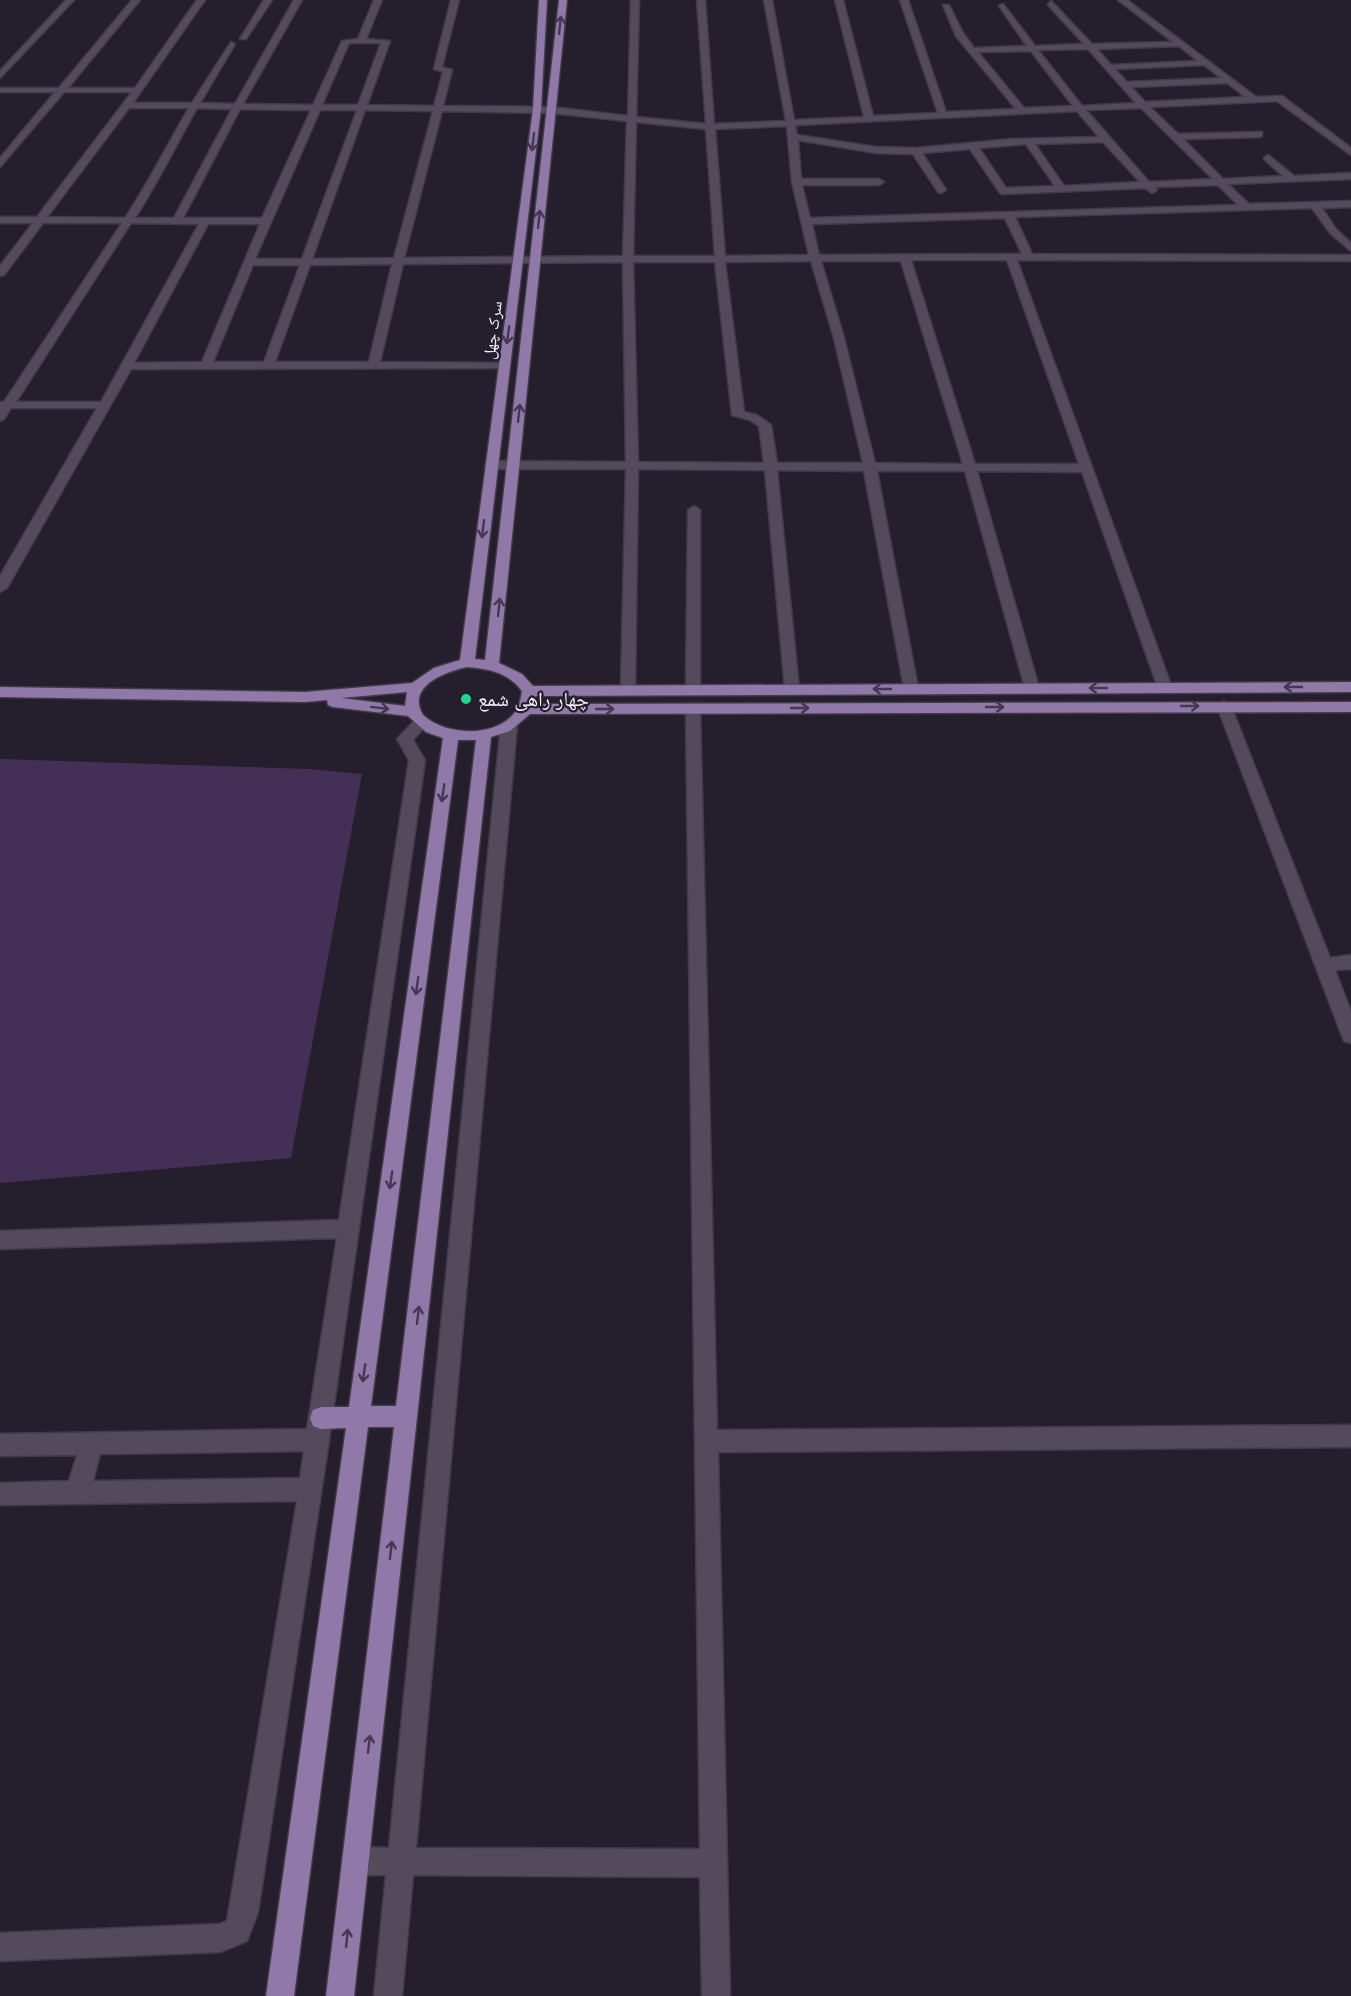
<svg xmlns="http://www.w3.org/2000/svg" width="1351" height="1996" font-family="'Open Sans','Noto Naskh Arabic',sans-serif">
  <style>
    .green { fill: #443056 }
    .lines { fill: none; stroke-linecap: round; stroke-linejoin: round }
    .minor-casing { stroke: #413b48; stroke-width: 3 }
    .primary-casing { stroke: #413b48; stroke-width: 3 }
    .minor { fill: #534b5c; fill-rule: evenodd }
    .primary { fill: #9079a8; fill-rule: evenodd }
    .oneway { stroke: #453952 }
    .poi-dot { fill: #1cd988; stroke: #251e2d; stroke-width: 2 }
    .labels { text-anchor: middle; stroke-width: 4.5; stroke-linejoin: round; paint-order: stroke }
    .far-street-label { font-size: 16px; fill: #f6f1fc; stroke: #251e2d }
    .poi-label { font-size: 20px; fill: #f6f1fc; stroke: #251e2d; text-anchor: start }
  </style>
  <rect width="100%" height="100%" fill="#251e2d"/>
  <!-- green -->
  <path class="green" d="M 0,759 L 309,769 L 362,774 L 291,1158 L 0,1183 Z"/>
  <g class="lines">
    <defs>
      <path id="minor" d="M 66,0 L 74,0 L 0,78 L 0,71 Z
        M 132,0 L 140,0 L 68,88 L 135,88 L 197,0 L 205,0 L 133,103 L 192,103 L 231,42 L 235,44 L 200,103 L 235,104 L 294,0 L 302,0 L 243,104 L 313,105 L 342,41 L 358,39 L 374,0 L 382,0 L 366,39 L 390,41 L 367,105 L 434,106 L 443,72 L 434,69 L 451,0 L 459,0 L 442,67 L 452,70 L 443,106 L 551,107 L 628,116 L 631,0 L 639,0 L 636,117 L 706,124 L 697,0 L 705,0 L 714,124 L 786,121 L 764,0 L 772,0 L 794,120 L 864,117 L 835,0 L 843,0 L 873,116 L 938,113 L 900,0 L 908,0 L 946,112 L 1016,109 L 956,36 L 943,5 L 949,5 L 963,33 L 974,48 L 1027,46 L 999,6 L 1003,4 L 1035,46 L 1084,44 L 1048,5 L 1051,1 L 1092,44 L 1173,42 L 1118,0 L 1127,0 L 1256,97 L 1282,96 L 1351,148 L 1351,155 L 1277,101 L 1150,107 L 1178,134 L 1262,132 L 1262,136 L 1259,137 L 1183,139 L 1223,179 L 1283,176 L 1265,160 L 1264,158 L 1268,155 L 1294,176 L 1351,173 L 1351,179 L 1228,184 L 1249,204 L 1351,201 L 1351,207 L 1322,208 L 1336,229 L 1351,243 L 1351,251 L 1330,233 L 1312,208 L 1015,217 L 1032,254 L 1351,255 L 1351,261 L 1017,260 L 1172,688 L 1165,693 L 1158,688 L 1082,472 L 977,471 L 1039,688 L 1032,693 L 1025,688 L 965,471 L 877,471 L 918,688 L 911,693 L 904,688 L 864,471 L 777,470 L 799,689 L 792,694 L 785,689 L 765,470 L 638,469 L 635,689 L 628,694 L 623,692 L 621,689 L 626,469 L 491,469 L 485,465 L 491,461 L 626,462 L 623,262 L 403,264 L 380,362 L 508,363 L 510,365 L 504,368 L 131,369 L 7,588 L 0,592 L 0,576 L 97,408 L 11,408 L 4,419 L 0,421 L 0,402 L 4,402 L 122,223 L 43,223 L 4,275 L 0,276 L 0,266 L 33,223 L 0,223 L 0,217 L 37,217 L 132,92 L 64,92 L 0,167 L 0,158 L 55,92 L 0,92 L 0,88 L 59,88 ZM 349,43 L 381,43 L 358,105 L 322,105 ZM 1179,46 L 1198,61 L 1111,65 L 1097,49 ZM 1088,49 L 1136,103 L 1082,106 L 1038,50 ZM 1031,51 L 1073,106 L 1024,108 L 978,52 ZM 1204,65 L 1221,78 L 1127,82 L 1115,69 ZM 1227,83 L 1246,97 L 1145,102 L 1131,87 ZM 129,108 L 189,108 C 167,145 149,182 125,218 L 47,217 ZM 197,108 L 232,109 L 174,218 L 135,218 C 158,182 176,145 197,108 ZM 1141,108 L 1213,179 L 1149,182 L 1086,110 ZM 240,109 L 311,110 L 262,218 L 183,218 ZM 320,110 L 357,110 L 302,259 L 255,259 ZM 365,110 L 433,111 L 394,258 L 312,259 ZM 442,111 L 551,113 L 627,121 L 623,256 L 404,258 ZM 1077,111 L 1099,137 L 1013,139 L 916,148 L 876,147 L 797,135 L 795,125 ZM 636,122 L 706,129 L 715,256 L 633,256 ZM 787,126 L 792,182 L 809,255 L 725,256 L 715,129 ZM 798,140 L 876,153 L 913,154 L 938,192 L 941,193 L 946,190 L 922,153 L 970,149 L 1000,193 L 1003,194 L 1145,188 L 1152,193 L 1157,190 L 1155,187 L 1218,185 L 1238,205 L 810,218 L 802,185 L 879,185 L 884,182 L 879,179 L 801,179 ZM 1103,142 L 1140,182 L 1064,186 L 1035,144 ZM 1026,144 L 1055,186 L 1006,188 L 979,148 ZM 1005,218 L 1022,254 L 819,255 L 812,224 ZM 131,223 L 199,224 L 101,402 L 16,402 ZM 208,224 L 260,224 L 202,362 L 134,363 ZM 911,260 L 1007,260 L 1079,464 L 975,464 ZM 811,261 L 834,338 L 863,463 L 777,463 L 771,425 L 757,415 L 744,412 L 725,262 ZM 821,261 L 901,261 L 963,464 L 875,463 L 844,338 ZM 633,262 L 715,262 L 732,415 L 750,420 L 759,426 L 764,463 L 638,462 ZM 392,264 L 369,362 L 275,362 L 310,265 ZM 253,265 L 300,265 L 264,362 L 213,362 Z
        M 264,0 L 272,0 L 246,39 L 240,39 Z
        M 694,506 L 700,510 L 700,689 L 693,694 L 686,689 L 688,510 Z
        M 1224,701 L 1231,706 L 1330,958 L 1351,955 L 1351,969 L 1335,970 L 1351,1012 L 1351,1043 L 1344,1041 L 1342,1036 L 1217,706 Z
        M 693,704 L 700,709 L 717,1430 L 1351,1425 L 1351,1447 L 718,1452 L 730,1996 L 702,1996 L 700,1877 L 413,1875 L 402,1996 L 374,1996 L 386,1875 L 356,1875 L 346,1871 L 342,1861 L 346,1851 L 356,1847 L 389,1848 L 501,725 L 509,720 L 517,725 L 416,1848 L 700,1849 L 686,709 Z
        M 421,717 L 429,722 L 413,740 L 425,760 L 329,1440 L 258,1912 L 247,1941 L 220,1952 L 0,1961 L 0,1933 L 220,1924 L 227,1921 L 297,1501 L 0,1505 L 0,1483 L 69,1481 L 77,1455 L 0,1456 L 0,1434 L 307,1429 L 337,1238 L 0,1249 L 0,1231 L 339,1220 L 409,760 L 397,739 L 416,719 ZM 304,1451 L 300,1478 L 93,1481 L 100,1454 Z"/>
      <path id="primary" d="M 539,0 L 547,0 L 541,109 L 475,659 L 485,660 L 559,0 L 567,0 L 499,663 L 522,674 L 533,686 L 1351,682 L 1351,692 L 536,696 L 534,704 L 1351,702 L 1351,712 L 530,714 L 510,731 L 491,737 L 354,1996 L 326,1996 L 394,1427 L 368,1427 L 294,1996 L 266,1996 L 346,1428 L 321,1429 L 313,1426 L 310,1418 L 313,1410 L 321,1407 L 349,1407 L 443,738 L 426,732 L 408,716 L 333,707 L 328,705 L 327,700 L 305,702 L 0,697 L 0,687 L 305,692 L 412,683 L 434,668 L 460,660 L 533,109 ZM 467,667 C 489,669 508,672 522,691 C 521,697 520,704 517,709 C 500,739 445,736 423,715 C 406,686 445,672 467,667 ZM 407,692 L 405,706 L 341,698 ZM 458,740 L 476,740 L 396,1406 L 371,1406 Z"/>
    </defs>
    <!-- minor casing -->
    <use href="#minor" class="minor-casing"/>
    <!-- primary casing -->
    <use href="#primary" class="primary-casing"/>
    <!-- minor -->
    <use href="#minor" class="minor"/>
    <!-- primary -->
    <use href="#primary" class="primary"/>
  </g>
  <!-- one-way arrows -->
  <defs><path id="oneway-shaft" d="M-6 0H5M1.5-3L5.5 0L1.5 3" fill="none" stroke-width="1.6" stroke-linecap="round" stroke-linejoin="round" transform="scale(1.5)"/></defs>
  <g class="oneway">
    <use href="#oneway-shaft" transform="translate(560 25) rotate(-84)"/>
    <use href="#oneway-shaft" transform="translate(533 142) rotate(97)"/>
    <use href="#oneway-shaft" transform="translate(539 219) rotate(-84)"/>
    <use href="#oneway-shaft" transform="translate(508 335) rotate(98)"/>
    <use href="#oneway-shaft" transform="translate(519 413) rotate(-84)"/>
    <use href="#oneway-shaft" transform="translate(483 529) rotate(97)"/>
    <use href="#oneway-shaft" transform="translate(499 607) rotate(-84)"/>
    <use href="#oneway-shaft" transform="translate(1293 687) rotate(180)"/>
    <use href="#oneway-shaft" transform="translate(1098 688) rotate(180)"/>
    <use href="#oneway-shaft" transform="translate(882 689) rotate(180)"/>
    <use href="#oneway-shaft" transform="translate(1190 706)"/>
    <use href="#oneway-shaft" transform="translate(995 707)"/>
    <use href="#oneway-shaft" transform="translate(380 708) rotate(7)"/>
    <use href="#oneway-shaft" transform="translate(800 708)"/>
    <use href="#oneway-shaft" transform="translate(605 709)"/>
    <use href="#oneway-shaft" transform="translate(443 793) rotate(98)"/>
    <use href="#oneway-shaft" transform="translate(417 986) rotate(98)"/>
    <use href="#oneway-shaft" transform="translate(391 1180) rotate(98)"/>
    <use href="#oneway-shaft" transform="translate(418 1315) rotate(-83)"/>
    <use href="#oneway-shaft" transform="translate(364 1373) rotate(98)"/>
    <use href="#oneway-shaft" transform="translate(391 1550) rotate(-83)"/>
    <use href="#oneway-shaft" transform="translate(369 1744) rotate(-83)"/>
    <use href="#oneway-shaft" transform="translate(347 1938) rotate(-84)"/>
  </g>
  <!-- markers -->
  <circle class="poi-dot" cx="466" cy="699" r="6"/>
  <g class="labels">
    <!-- far-street labels -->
    <g class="far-street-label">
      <text transform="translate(492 330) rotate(-82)" y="6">سرک چهل</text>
    </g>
    <!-- poi labels -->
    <g class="poi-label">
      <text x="478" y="706">چهار راهی شمع</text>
    </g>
  </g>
</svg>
